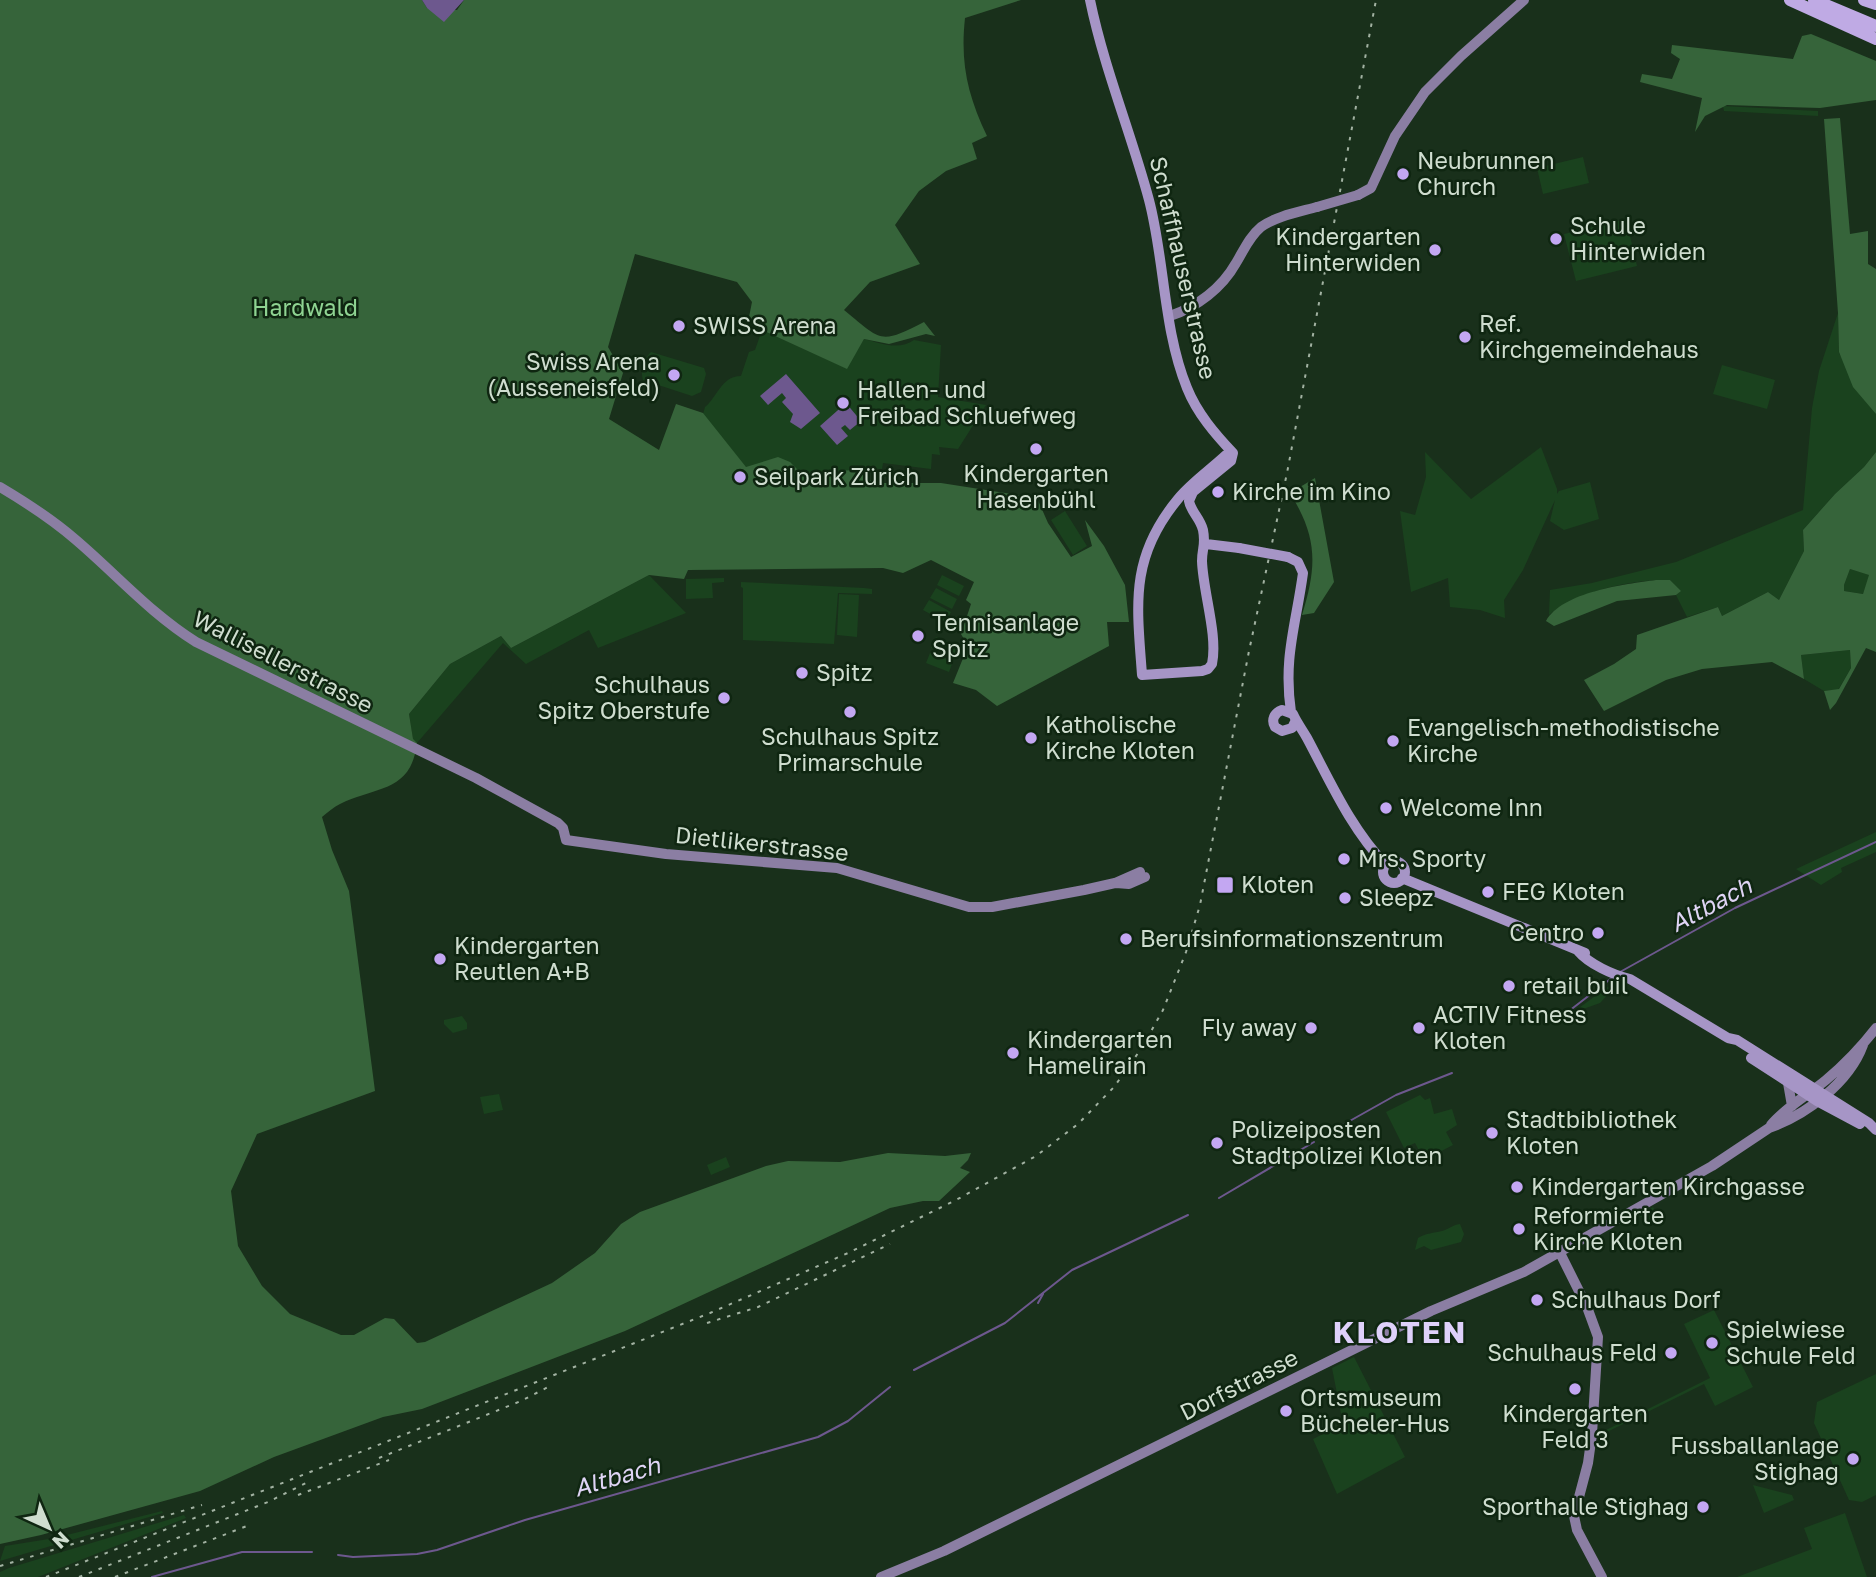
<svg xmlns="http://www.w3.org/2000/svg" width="1876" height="1577" font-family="'Golos Text',sans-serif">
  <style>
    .green { fill: #1a421e }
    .forest { fill: #36643a; fill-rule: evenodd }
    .water { fill: #6d588e }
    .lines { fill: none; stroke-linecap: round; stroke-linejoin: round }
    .stream { stroke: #6d588e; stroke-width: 2 }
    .secondary { stroke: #8b7ea3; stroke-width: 10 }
    .primary { stroke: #a695c6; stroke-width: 10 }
    .highway { stroke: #bfaae4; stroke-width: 12 }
    .rail { stroke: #a2b2a2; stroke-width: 2; stroke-dasharray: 3.5 7; stroke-linecap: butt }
    .secondary-bridge { stroke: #8b7ea3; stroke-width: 10 }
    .primary-bridge { stroke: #a695c6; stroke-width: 10 }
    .poi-dot { fill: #c3a7f2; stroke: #0f2611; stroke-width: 2.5 }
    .labels { text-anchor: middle; stroke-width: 5; stroke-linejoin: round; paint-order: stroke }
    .poi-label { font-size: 23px; fill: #cfddcf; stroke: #0f2611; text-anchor: start }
    .street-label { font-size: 23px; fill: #cfddcf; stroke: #0f2611 }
    .park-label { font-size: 23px; fill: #8fd492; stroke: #0f2611 }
    .water-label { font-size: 24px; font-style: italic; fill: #dfd4f5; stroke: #0f2611 }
    .district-label { font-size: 30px; font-weight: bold; letter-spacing: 2px; fill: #ded0fa; stroke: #0f2611 }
  </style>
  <rect width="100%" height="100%" fill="#19301b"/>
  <!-- green -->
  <path class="green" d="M 1723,106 L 1818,111 L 1818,116 L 1724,111 Z
    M 1583,157 L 1589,183 L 1543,194 L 1537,168 Z
    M 1626,219 L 1637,266 L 1576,281 L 1564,234 Z
    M 1838,313 L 1839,353 L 1876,414 L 1876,452 L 1864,467 L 1835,494 L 1803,530 L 1804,551 L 1779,600 L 1768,592 L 1722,616 L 1718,607 L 1687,617 L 1676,595 L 1680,591 L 1670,580 C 1633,579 1578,591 1549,615 L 1550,590 L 1592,583 L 1676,562 L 1803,510 L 1812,408 L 1819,371 Z
    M 762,330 L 846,368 L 864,339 C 880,343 899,351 914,340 L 941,345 L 938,397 L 986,405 L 958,449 L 939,447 L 940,455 L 932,454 L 931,469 L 883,463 L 882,469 L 863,468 L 862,477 L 751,472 L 700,425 L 705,407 C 717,398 721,376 741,376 L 749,352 L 755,350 Z
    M 651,352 L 704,368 L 706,374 L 701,392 L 692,396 L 643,380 C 640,372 644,358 651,352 Z
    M 1722,365 L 1775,380 L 1767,409 L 1713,394 Z
    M 1541,447 L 1557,489 L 1557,494 L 1559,491 L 1590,482 L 1599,519 L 1564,530 L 1550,521 L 1555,500 L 1523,570 L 1504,600 L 1505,618 L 1480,610 L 1450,607 L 1448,578 L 1411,592 L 1400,511 L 1415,515 L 1426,477 L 1425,452 L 1471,499 Z
    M 1065,511 L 1087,546 L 1073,555 L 1051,520 Z
    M 1850,569 L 1870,575 L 1863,594 L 1844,591 L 1844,585 Z
    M 649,575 L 686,613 L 598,648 L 589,630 L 526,664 L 503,643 L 417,743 L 413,740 L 409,714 L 450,664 L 501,636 L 511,648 Z
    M 942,575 L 964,586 L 959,596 L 937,585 Z
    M 724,578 L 724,582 L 712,583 L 713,598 L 686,599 L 686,579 Z
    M 741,582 L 864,588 L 872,589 L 872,594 L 838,593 L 834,644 L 743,640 L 743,588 L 741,587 Z
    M 936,588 L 957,599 L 952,609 L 930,598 Z
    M 839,594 L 859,595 L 857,637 L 837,635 Z
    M 929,600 L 951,612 L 945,622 L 923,610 Z
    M 936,637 L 958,646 L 954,657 L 931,648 Z
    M 1850,650 L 1851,668 L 1838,690 L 1824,691 L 1804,679 L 1801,655 Z
    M 930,653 L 953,661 L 949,672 L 926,663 Z
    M 1876,832 L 1876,852 L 1841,868 L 1842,872 L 1821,885 L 1796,869 Z
    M 1613,983 L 1614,988 L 1600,1003 L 1572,1013 Z
    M 462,1016 L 467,1023 L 467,1029 L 453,1033 L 444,1024 L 444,1020 Z
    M 499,1094 L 503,1110 L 484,1114 L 480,1097 Z
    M 1420,1095 L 1425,1100 L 1430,1098 L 1434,1114 L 1452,1109 L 1457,1125 L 1446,1132 L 1453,1145 L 1424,1160 L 1415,1143 L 1404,1148 L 1386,1112 Z
    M 726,1157 L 730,1167 L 711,1175 L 707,1165 Z
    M 1653,1207 L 1663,1225 L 1662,1226 L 1639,1216 Z
    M 1460,1224 L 1464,1234 L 1461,1242 L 1431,1250 L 1424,1246 L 1415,1250 L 1418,1238 C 1427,1233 1433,1233 1442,1231 C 1449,1229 1452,1225 1460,1224 Z
    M 1714,1310 L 1753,1387 L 1715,1406 L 1704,1384 L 1607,1432 L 1606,1430 L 1710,1378 L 1684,1324 Z
    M 1354,1357 L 1405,1457 L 1337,1494 L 1313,1439 L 1343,1424 L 1332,1368 Z
    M 1876,1374 L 1876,1495 L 1862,1502 L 1849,1500 L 1814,1423 L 1817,1402 Z
    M 1753,1485 L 1792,1495 L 1794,1500 L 1764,1513 Z
    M 162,1511 L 163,1513 L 0,1561 L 5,1546 L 55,1538 Z
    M 1845,1513 L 1867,1577 L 1737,1577 L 1812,1549 L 1804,1528 Z
    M 184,1515 L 186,1518 L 38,1577 L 0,1577 L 0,1572 L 9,1568 Z"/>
  <!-- forest -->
  <path class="forest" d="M 0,0 L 422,0 L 427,8 L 457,10 L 464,0 L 1021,0 L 965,18 C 960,64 968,96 987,136 L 972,143 L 977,159 L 946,171 L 919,191 L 895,225 L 920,264 L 870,282 L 844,310 C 882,341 879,345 924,322 L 935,336 L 926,334 L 889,344 L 864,339 L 847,369 L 762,330 L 749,317 L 752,302 L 737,282 L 635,254 L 608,347 L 623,373 L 609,419 L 659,450 L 676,404 L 703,413 L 746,467 L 778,457 L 790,462 L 801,473 L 855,470 L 875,483 L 941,483 L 1037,498 L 1048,523 L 1071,557 L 1092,546 L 1085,520 L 1104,546 L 1125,585 L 1129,622 L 1107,622 L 1109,646 L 997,706 L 976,690 L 953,683 L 968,646 L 961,634 L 971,604 L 966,600 L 974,582 L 931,560 L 903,573 L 883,568 L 688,570 L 684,579 L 649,575 L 511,648 L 501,636 L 450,664 L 409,714 L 413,739 L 417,743 C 411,793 376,786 340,804 C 334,807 328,812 322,817 L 332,850 L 349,891 L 375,1091 L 257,1134 L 231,1191 L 238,1246 L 262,1286 L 290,1314 L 341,1335 L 354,1335 L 385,1318 L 394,1319 L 417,1343 L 425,1342 L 552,1283 L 595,1253 L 621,1224 L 640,1212 L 766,1166 L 788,1161 L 840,1162 L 888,1153 L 945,1156 L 971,1153 L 968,1160 L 960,1168 L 970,1172 L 939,1201 L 923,1201 L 890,1208 L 625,1331 L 422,1409 L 383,1417 L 274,1457 L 200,1491 L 41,1535 L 0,1544 Z
    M 1811,34 L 1876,61 L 1876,100 L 1820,108 L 1727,105 L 1705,116 L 1695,132 L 1702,98 L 1640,82 L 1642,74 L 1672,79 L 1680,59 L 1671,53 L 1672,45 L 1793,59 L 1802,36 Z
    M 1840,118 L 1850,234 L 1868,231 L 1868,264 L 1876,269 L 1876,414 L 1853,387 L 1839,352 L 1838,313 L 1824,119 Z
    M 1876,452 L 1876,652 L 1866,648 L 1836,703 L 1830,710 L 1824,691 L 1839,689 L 1851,668 L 1850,650 L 1801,655 L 1804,679 L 1772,662 L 1702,669 L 1666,680 L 1604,711 L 1584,680 L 1614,664 L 1636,649 L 1637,635 L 1718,607 L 1722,616 L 1768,592 L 1779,600 L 1804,551 L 1803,530 L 1835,494 L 1864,467 ZM 1850,569 L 1869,575 L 1863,594 L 1844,591 L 1844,585 Z
    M 1315,478 L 1334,582 L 1314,613 L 1302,615 C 1317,566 1318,538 1290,493 Z
    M 1656,580 L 1670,580 L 1681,591 L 1676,595 L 1617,601 L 1554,626 L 1546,621 C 1562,592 1625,584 1656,580 Z"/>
  <!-- water -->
  <path class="water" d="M 422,0 L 464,0 L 444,22 L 427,8 Z
    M 786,374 L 820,413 L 801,429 L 790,422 L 793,414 L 782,402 L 786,398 L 782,393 L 768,405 L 760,396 Z
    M 846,403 L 861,421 L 850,430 L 845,425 L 841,428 L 848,436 L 837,445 L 820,426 Z"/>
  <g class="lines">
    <!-- stream -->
    <path class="stream" d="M 1620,972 L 1735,908 L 1876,842
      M 1569,1011 L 1613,977
      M 1339,1127 L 1396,1095 L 1452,1073
      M 1219,1198 L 1314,1142
      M 1038,1303 L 1043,1294
      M 914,1370 L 1005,1323 L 1072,1270 L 1188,1215
      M 338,1555 L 353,1557 L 417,1554 L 437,1550 L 525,1520 L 818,1437 L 848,1421 L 890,1387
      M 152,1577 L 242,1552 L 312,1552"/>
    <!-- secondary -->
    <path class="secondary" d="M 1358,195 L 1371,188 L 1395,136 L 1425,92 L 1461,56 L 1524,0
      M 1170,316 C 1197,307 1222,288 1236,263 C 1244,250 1249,237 1261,227 C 1276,216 1299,212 1317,207
      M 0,487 C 27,503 52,519 76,540 C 117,575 150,613 196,642 L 476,778 L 558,823 L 563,828 L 566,840 L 666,854 L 837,868 L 969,907 L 992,907 L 1084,890 L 1115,883 L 1140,872
      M 1116,883 L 1129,884 L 1145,877
      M 1788,1083 L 1792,1106
      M 1771,1125 C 1786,1107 1808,1095 1826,1080 C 1844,1065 1862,1046 1876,1028
      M 1560,1253 L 1587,1307 L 1598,1337 L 1592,1434 L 1588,1463 L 1574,1516 L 1577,1530 L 1602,1577
      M 881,1577 L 944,1551 L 1431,1311 L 1524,1272 L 1712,1166 L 1769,1128 C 1806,1115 1849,1083 1863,1045"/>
    <!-- primary -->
    <path class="primary" d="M 1090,0 C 1104,68 1131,133 1149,200 C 1165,261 1163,329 1187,388 C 1197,413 1215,434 1233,453
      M 1233,453 L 1231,461 L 1193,492 L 1189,501 C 1191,512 1200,518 1203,530 C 1206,545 1202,548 1202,561 C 1203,592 1218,635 1212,664 L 1208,669 L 1202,671 L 1142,675 C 1137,605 1129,558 1178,499 C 1191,483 1210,470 1226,455 Z
      M 1206,544 L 1239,548
      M 1288,557 L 1298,562 L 1303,573 C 1296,625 1283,658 1291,712
      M 1295,722 L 1292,728 L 1282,731 L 1275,727 C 1271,720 1274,713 1282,710 L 1293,714 C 1297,723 1302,729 1307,738 C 1330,781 1351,829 1386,865
      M1383 872a11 11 0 1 1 22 0a11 11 0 1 1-22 0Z
      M 1402,878 L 1585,953
      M 1578,951 C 1589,964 1613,975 1630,979 L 1728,1038 L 1737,1040 L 1869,1123 L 1876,1130
      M 1751,1058 L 1817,1101 L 1860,1124"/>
    <!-- highway -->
    <path class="highway" d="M 1790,0 L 1876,39
      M 1814,0 L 1876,26
      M 1864,0 L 1876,4"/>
    <!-- rail -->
    <path class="rail" d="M 707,1323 L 758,1307 L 890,1244
      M 379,1458 L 521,1401 L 550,1386
      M 298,1495 L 389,1460
      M 0,1566 L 202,1505
      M 46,1577 L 710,1313 L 848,1253 L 956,1200 L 1036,1156 L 1078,1124 L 1114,1087 L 1141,1049 L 1163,1010 L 1186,952 L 1200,905 L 1249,651 L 1287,473 L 1376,0
      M 79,1577 L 268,1502 L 306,1483
      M 115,1577 L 252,1524"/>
    <!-- secondary-bridge -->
    <path class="secondary-bridge" d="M 1317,207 L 1358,195"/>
    <!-- primary-bridge -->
    <path class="primary-bridge" d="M 1239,548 L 1288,557"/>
  </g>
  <!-- markers -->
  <g class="poi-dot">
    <circle cx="1403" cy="174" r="7"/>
    <circle cx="1556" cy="239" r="7"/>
    <circle cx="1435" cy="250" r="7"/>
    <circle cx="679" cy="326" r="7"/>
    <circle cx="1465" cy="337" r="7"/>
    <circle cx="674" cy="375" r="7"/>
    <circle cx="843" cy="403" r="7"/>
    <circle cx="1036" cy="449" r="7"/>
    <circle cx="740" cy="477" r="7"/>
    <circle cx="1218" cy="492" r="7"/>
    <circle cx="918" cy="636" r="7"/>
    <circle cx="802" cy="673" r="7"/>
    <circle cx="724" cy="698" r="7"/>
    <circle cx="850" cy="712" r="7"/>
    <circle cx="1031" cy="738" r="7"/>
    <circle cx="1393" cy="741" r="7"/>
    <circle cx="1386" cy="808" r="7"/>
    <circle cx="1344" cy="859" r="7"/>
    <rect x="1216" y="876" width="18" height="18" rx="3.5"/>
    <circle cx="1488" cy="892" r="7"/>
    <circle cx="1345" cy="898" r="7"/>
    <circle cx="1598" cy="933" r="7"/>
    <circle cx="1126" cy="939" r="7"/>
    <circle cx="440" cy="959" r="7"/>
    <circle cx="1509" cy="986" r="7"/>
    <circle cx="1311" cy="1028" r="7"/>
    <circle cx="1419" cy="1028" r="7"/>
    <circle cx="1013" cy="1053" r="7"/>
    <circle cx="1492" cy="1133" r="7"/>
    <circle cx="1217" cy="1143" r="7"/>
    <circle cx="1517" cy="1187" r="7"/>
    <circle cx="1519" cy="1229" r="7"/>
    <circle cx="1537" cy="1300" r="7"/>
    <circle cx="1712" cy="1343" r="7"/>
    <circle cx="1671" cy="1353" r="7"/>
    <circle cx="1575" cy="1389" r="7"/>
    <circle cx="1286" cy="1411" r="7"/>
    <circle cx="1853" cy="1459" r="7"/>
    <circle cx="1703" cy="1507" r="7"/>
  </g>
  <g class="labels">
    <!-- poi labels -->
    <g class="poi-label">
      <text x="1417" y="169">Neubrunnen<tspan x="1417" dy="26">Church</tspan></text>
      <text x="1570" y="234">Schule<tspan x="1570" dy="26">Hinterwiden</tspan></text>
      <text x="1421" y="245" text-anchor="end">Kindergarten<tspan x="1421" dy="26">Hinterwiden</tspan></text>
      <text x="1479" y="332">Ref.<tspan x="1479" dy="26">Kirchgemeindehaus</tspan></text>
      <text x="693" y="334">SWISS Arena</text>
      <text x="660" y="370" text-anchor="end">Swiss Arena<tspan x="660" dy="26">(Ausseneisfeld)</tspan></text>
      <text x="857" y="398">Hallen- und<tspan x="857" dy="26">Freibad Schluefweg</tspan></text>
      <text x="1036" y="482" text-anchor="middle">Kindergarten<tspan x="1036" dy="26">Hasenbühl</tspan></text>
      <text x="754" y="485">Seilpark Zürich</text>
      <text x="1232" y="500">Kirche im Kino</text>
      <text x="932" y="631">Tennisanlage<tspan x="932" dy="26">Spitz</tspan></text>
      <text x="816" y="681">Spitz</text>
      <text x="710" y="693" text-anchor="end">Schulhaus<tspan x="710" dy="26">Spitz Oberstufe</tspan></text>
      <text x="1045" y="733">Katholische<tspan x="1045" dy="26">Kirche Kloten</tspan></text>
      <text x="1407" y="736">Evangelisch-methodistische<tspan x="1407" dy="26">Kirche</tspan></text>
      <text x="850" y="745" text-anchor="middle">Schulhaus Spitz<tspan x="850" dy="26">Primarschule</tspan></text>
      <text x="1400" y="816">Welcome Inn</text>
      <text x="1358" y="867">Mrs. Sporty</text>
      <text x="1241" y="893">Kloten</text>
      <text x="1502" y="900">FEG Kloten</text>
      <text x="1359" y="906">Sleepz</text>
      <text x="1584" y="941" text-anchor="end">Centro</text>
      <text x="1140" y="947">Berufsinformationszentrum</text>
      <text x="454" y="954">Kindergarten<tspan x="454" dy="26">Reutlen A+B</tspan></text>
      <text x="1523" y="994">retail buil</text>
      <text x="1433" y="1023">ACTIV Fitness<tspan x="1433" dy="26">Kloten</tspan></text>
      <text x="1297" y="1036" text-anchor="end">Fly away</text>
      <text x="1027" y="1048">Kindergarten<tspan x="1027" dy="26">Hamelirain</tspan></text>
      <text x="1506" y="1128">Stadtbibliothek<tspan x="1506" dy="26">Kloten</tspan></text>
      <text x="1231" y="1138">Polizeiposten<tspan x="1231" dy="26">Stadtpolizei Kloten</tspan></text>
      <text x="1531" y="1195">Kindergarten Kirchgasse</text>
      <text x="1533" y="1224">Reformierte<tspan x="1533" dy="26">Kirche Kloten</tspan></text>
      <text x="1551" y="1308">Schulhaus Dorf</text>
      <text x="1726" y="1338">Spielwiese<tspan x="1726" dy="26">Schule Feld</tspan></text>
      <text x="1657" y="1361" text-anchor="end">Schulhaus Feld</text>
      <text x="1300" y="1406">Ortsmuseum<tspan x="1300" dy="26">Bücheler-Hus</tspan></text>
      <text x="1575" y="1422" text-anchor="middle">Kindergarten<tspan x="1575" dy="26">Feld 3</tspan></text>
      <text x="1839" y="1454" text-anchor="end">Fussballanlage<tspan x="1839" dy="26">Stighag</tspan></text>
      <text x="1689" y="1515" text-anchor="end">Sporthalle Stighag</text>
    </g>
    <!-- street labels -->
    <g class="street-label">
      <text transform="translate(1183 268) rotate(77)" y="8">Schaffhauserstrasse</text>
      <text transform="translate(283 662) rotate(27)" y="8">Wallisellerstrasse</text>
      <text transform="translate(762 844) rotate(6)" y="8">Dietlikerstrasse</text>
      <text transform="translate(1239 1385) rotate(-27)" y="8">Dorfstrasse</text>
    </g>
    <!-- park labels -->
    <g class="park-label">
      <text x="305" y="316">Hardwald</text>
    </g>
    <!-- water labels -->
    <g class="water-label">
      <text transform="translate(1711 905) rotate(-28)" y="8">Altbach</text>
      <text transform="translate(617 1477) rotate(-16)" y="8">Altbach</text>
    </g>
    <!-- district labels -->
    <g class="district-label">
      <text x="1400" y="1343">KLOTEN</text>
    </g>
  </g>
  <!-- north arrow -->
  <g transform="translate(49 1528) rotate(136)" stroke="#0f2611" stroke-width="5" paint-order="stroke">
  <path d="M0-5L12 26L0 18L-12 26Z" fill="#cfddcf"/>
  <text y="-10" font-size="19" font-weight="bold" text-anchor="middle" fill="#cfddcf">N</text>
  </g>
</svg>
